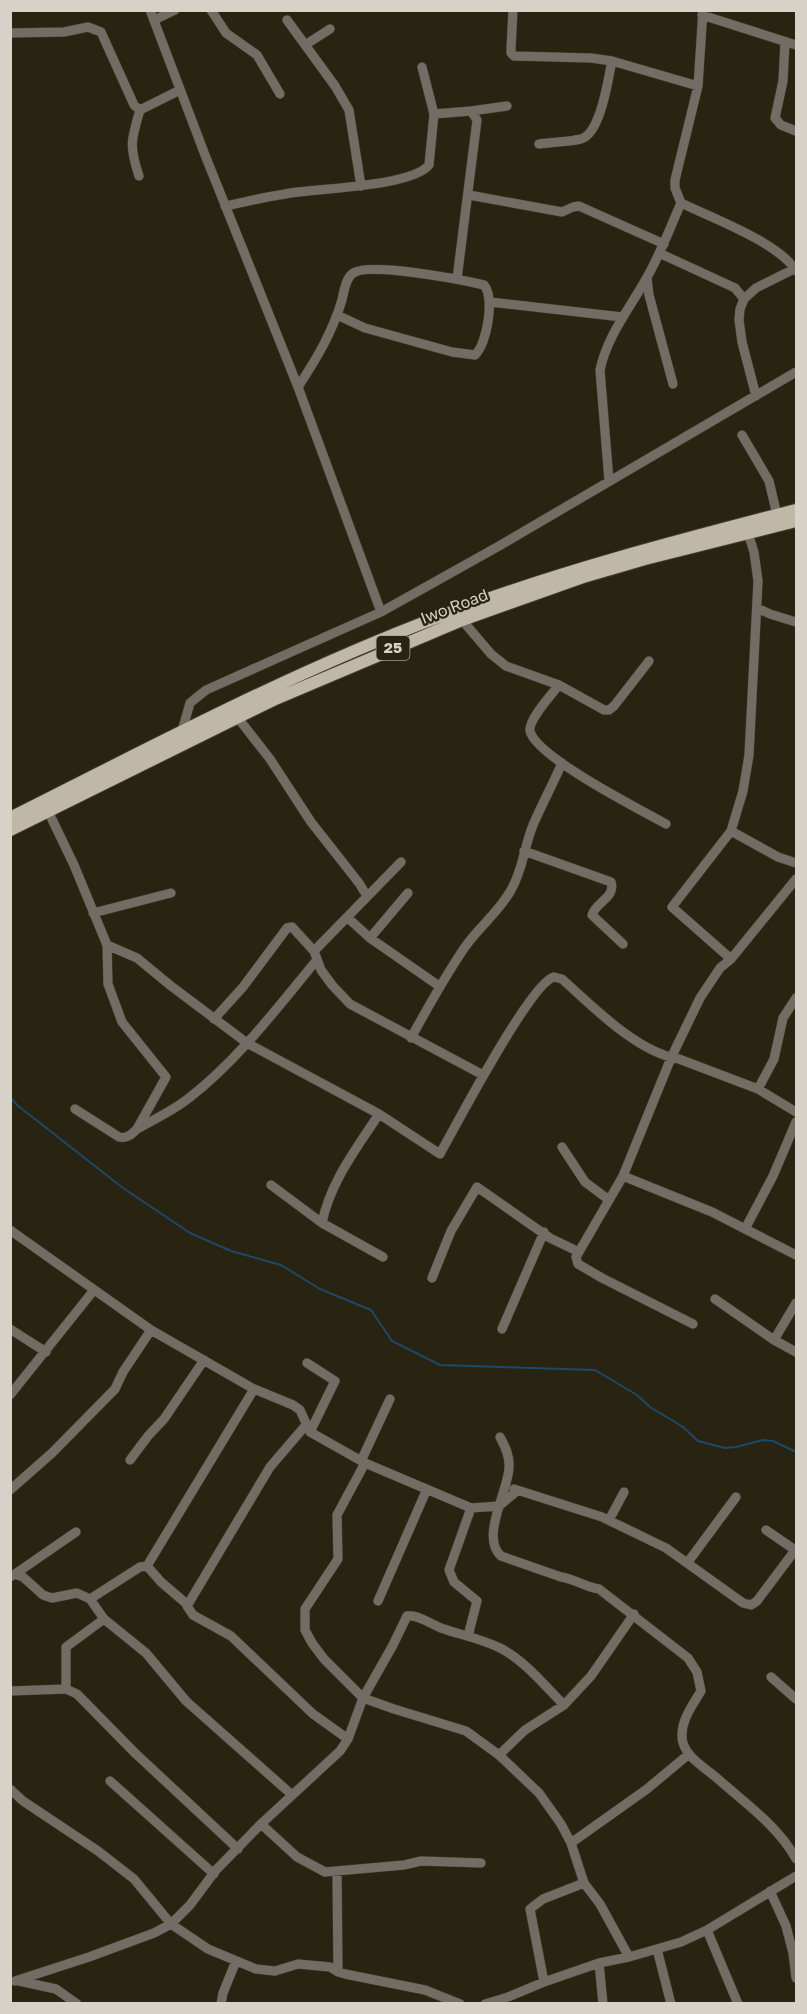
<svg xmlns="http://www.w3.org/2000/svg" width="807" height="2014" font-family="'Golos Text',sans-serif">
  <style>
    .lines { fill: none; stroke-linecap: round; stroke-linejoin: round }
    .stream { stroke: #1b496a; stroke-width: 2 }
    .minor-casing { stroke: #453f2e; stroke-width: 10 }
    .major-casing { stroke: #453f2e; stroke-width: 14 }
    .minor { stroke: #716d65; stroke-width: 9 }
    .major { stroke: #c0b8a7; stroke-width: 12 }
    .labels { text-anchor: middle; stroke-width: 4.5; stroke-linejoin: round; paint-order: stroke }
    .shield { fill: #292311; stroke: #a29e90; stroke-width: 1.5 }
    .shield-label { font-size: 15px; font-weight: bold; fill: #d6d2c7 }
    .street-label { font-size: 16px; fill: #d6d2c7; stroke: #292311 }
  </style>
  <rect width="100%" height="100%" fill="#292311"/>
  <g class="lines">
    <!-- stream -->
    <path class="stream" d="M 10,1097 L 17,1105 L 123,1188 L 190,1233 L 231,1251 L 281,1265 L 320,1289 L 371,1310 L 392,1341 L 440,1365 L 595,1370 L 637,1395 L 650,1407 L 683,1427 L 698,1441 L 725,1448 L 736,1447 L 763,1440 L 773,1441 L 796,1452"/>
    <defs>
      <path id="minor" d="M 150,10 L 205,155 L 298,387 L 381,612
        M 211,10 L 226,33 L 257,55 L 280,94
        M 513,10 L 511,49 L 511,53 L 514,56 L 591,58 L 612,61 L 698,86
        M 702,15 L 796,45
        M 154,20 L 175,10
        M 287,20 L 335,86 L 349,110 L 361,186
        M 10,33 L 64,32 L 88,27 L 101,32 L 134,105 L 140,110
        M 785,42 L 783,81 L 775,118 L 781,125 L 796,131
        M 305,45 L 330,29
        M 471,111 L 507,106
        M 434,114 L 471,111 L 477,120 L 457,279
        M 539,144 C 553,142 568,142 581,139 C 601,133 608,79 612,61
        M 139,176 C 129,146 131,140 140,110 L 180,90
        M 469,195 L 562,212 L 573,207 L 579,206 L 664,244
        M 681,203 C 710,217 780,243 796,271
        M 225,206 C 245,202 265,197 285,194 C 316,188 411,187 429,165 L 434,114 L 422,67
        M 659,253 L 735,288 L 744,299
        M 647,278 L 649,295 L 673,384
        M 490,302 L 622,317
        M 298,387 C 317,358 332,333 342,300 C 344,292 345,280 352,274 C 366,261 463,280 484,285 C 495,298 487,344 475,355 L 452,352 L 365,328 L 337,315
        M 756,396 L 742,342 L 739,320 L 740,309 L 744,299 L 756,288 L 796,268
        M 742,435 L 769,481 L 777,515
        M 609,481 L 600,370 C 607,336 630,308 646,279 C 660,255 670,228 681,203 L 675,188 L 675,180 L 698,86 L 703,10
        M 757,608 L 770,614 L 796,622
        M 462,620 L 491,654 L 506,666 L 559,685 L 604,710 L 609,710 L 614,706 L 649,661
        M 559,685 C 552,694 528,720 530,731 C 536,757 641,810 666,824
        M 238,718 L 270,759 L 311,822 L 359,883 L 367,896
        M 182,731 L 190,703 L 206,690 L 381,612 L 499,546 L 796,372
        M 48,811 L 74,865 L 107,945 L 108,984 L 122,1022 L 166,1077 L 137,1129
        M 731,831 L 778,857 L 796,863
        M 524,851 L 611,882 C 616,897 596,902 592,915 L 623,944
        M 93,913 L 171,893
        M 348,918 L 370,938 L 439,986
        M 370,938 L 408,893
        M 107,945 L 137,958 L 171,986 L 247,1043 L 379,1114 L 440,1154 C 455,1127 531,982 554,977 L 562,979 C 592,1006 638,1053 679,1059 L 758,1089 L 796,1112
        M 314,951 L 401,862
        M 731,959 L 672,907 L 731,831 L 743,791 L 749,755 L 758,581 L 754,552 L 748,533
        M 214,1019 L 243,987 L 287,928 L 292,927 L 314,951 L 321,970 L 332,985 L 350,1004 L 483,1075
        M 411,1038 C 428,1007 445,976 465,947 C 479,927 499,912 511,890 C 523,870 524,847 533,825 C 542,804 553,784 562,763
        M 758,1089 L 774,1059 L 783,1018 L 796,998
        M 75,1109 L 119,1137 C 127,1139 132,1134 137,1129 C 155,1119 174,1110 189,1098 C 238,1060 277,1008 316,961
        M 562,1147 L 585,1182 L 609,1200
        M 623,1176 L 712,1212 L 796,1255
        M 271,1185 L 322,1223 C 330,1182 357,1148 379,1114
        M 322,1223 L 383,1257
        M 745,1229 L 773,1176 L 796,1122
        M 10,1230 L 151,1330 L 254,1389 L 293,1405 L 300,1410 L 310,1432 L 365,1463 L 471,1508 L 499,1506 L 517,1491
        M 432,1278 L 451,1231 L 477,1187 L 550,1238 L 579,1252
        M 715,1299 L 774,1340 L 796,1352
        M 693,1324 L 602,1278 L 578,1264 L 576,1257 L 623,1176 L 671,1058 L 700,998 L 720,968 L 731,959 L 796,879
        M 10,1329 L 46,1352
        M 502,1329 L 544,1232
        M 774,1340 L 796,1303
        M 307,1363 L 335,1381 L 310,1432
        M 10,1395 L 94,1290
        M 306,1425 L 270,1467 L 187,1606 L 193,1615 L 231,1636 L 313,1714 L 348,1739
        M 500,1437 C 505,1446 510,1456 509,1468 C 508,1491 480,1538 501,1556 L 561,1577 C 575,1579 585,1587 599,1589 L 688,1658 L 697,1672 L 701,1691 C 692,1706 678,1724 683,1743 C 688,1759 707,1769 718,1779 C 745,1803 779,1827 796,1859
        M 130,1460 L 148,1436 L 164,1419 L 204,1360
        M 361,1461 L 390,1399
        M 365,1463 L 337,1515 L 338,1559 L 305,1609 L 305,1630 L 312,1643 L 324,1659 L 363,1698 L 394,1709 L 466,1731 L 499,1755 L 539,1793 L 561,1824 L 571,1843 L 584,1883 L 600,1904 L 629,1957
        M 514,1489 L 602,1517 L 666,1548 L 743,1603 L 751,1605 L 757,1601 L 796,1549
        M 10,1490 L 52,1453 L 115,1389 L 123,1372 L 151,1330
        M 609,1520 L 624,1492
        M 766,1530 L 795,1550
        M 688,1562 L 736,1497
        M 15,1574 L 76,1532
        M 10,1577 L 15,1574 L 23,1577 L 43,1595 L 52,1598 L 77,1593 L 90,1599 L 104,1619 L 146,1653 L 186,1701 L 291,1794
        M 90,1599 L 140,1567 L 147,1566
        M 378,1601 L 427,1489
        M 188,1605 L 161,1582 L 147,1566 L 254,1389
        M 468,1636 L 477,1601 L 454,1582 L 449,1570 L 471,1508
        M 771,1677 L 796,1699
        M 66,1689 L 66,1647 L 104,1619
        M 10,1691 L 66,1689 L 77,1694 L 135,1753 L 238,1849
        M 499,1755 L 525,1730 L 564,1705 L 591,1676 L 634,1614
        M 110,1781 L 214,1874
        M 10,1789 L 23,1801 L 98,1851 L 134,1879 L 171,1924 L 208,1949 L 256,1969 L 275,1971 L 298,1964 L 330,1967 L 338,1972 L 345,1974 L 425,1990 L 460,2004
        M 261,1824 L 297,1857 L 325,1872 L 404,1865 L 421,1861 L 481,1863
        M 571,1843 L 647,1789 L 689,1754
        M 337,1871 L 338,1972
        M 770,1891 L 786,1926 L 793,1953 L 796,1978
        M 707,1930 L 738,2004
        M 657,1949 L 671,2004
        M 599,1963 L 603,2004
        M 15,1981 L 89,1957 L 154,1933 L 171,1924 L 190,1905 L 216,1870 L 261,1824 L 340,1751 L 348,1739 L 363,1698 L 393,1645 L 407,1616 C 418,1614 430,1624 441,1628 C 461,1635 483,1639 502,1649 C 526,1662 545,1686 564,1705
        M 19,1981 L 56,1989 L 77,2004
        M 544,1982 L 530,1909 L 543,1899 L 584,1883
        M 221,2004 L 223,1993 L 236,1961
        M 485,2004 L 508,1997 L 544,1982 L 599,1963 L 629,1957 L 681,1942 L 707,1930 L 796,1876"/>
      <path id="major" d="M 10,818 C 152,747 292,672 441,616 C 557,572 676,541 796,510
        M 10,830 L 273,700 L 462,620 L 583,577 L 645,559 L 796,521"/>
    </defs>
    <!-- minor casing -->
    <use href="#minor" class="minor-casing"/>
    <!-- major casing -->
    <use href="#major" class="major-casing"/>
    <!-- minor -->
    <use href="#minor" class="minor"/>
    <!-- major -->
    <use href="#major" class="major"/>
  </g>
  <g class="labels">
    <!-- shield labels -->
    <rect class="shield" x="376.5" y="636" width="33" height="24" rx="4.5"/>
    <g class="shield-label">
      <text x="393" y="653">25</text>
    </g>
    <!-- street labels -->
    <g class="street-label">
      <text transform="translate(454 606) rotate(-21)" y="6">Iwo Road</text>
    </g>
  </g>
  <!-- border -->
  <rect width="807" height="2014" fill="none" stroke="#d6d2c7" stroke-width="24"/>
</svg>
